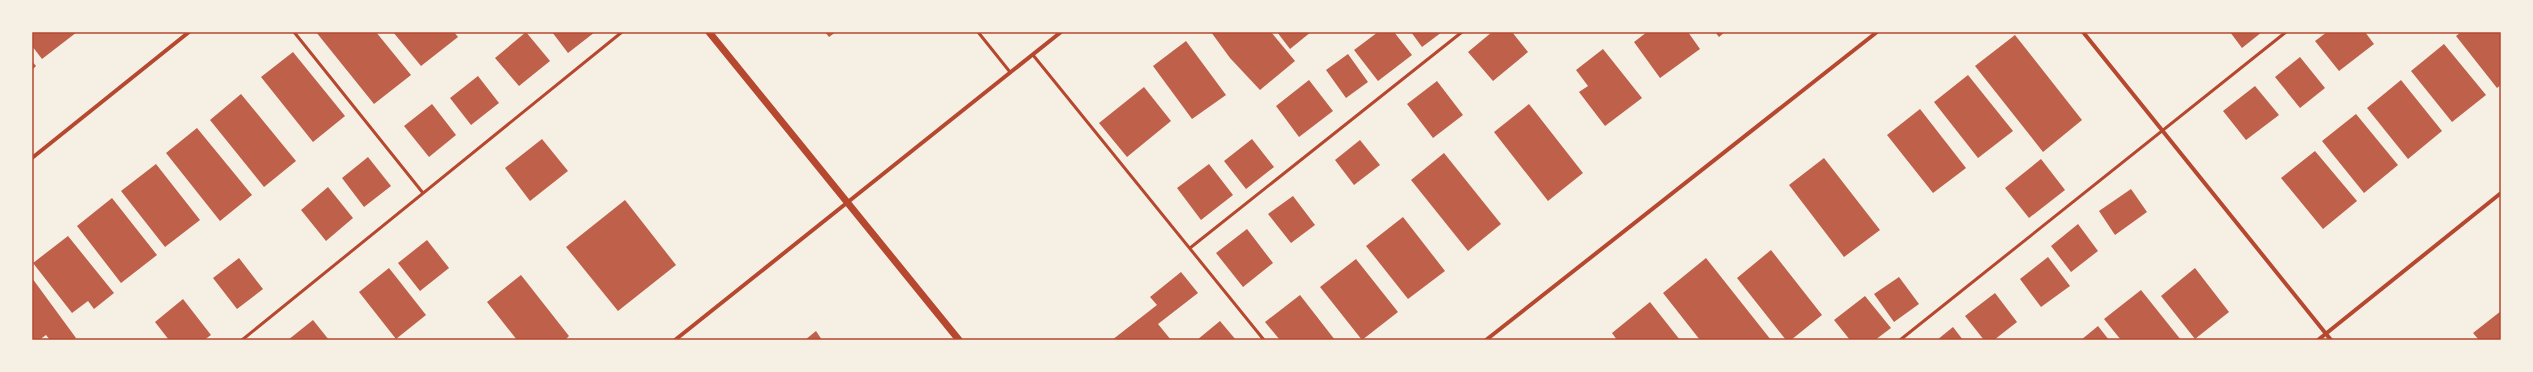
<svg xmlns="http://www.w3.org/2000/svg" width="2533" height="372" font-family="Roboto,sans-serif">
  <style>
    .building { fill: #bf614a }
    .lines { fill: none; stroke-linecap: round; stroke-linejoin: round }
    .service { stroke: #b5482f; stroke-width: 3 }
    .minor { stroke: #b5482f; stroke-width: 4 }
    .tertiary { stroke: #b5482f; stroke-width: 7 }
    .neatline { fill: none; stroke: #b5482f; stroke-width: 1.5 }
  </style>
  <rect width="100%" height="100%" fill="#f6efe4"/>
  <!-- building -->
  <path class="building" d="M 32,32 L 77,32 L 42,59 L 32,46 Z
    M 316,32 L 376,32 L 411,75 L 374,104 Z
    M 393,32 L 454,32 L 458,37 L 421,66 Z
    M 526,32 L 550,61 L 519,86 L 495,58 Z
    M 552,32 L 595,32 L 568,53 Z
    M 825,32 L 836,32 L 829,37 Z
    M 1211,32 L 1271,32 L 1295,61 L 1260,90 L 1230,58 Z
    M 1277,32 L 1311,32 L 1290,49 Z
    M 1378,32 L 1394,32 L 1412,55 L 1378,81 L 1354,50 Z
    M 1411,32 L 1442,32 L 1422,47 Z
    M 1492,32 L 1512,32 L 1528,52 L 1493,81 L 1468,52 Z
    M 1647,32 L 1688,32 L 1700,49 L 1660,78 L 1634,42 Z
    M 1715,32 L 1725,32 L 1719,37 Z
    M 2230,32 L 2262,32 L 2242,48 Z
    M 2327,32 L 2365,32 L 2374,44 L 2339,71 L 2315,41 Z
    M 2461,32 L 2501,32 L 2501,85 L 2497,88 L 2456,36 Z
    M 2015,35 L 2082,120 L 2043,152 L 1975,66 Z
    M 1186,41 L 1226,95 L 1192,119 L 1153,66 Z
    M 2444,44 L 2486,95 L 2452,122 L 2411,71 Z
    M 1603,49 L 1642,98 L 1605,126 L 1579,92 L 1588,86 L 1576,70 Z
    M 293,52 L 345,116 L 313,142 L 261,77 Z
    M 1348,54 L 1368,82 L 1346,98 L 1326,70 Z
    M 2300,57 L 2325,88 L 2300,108 L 2275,77 Z
    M 32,61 L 36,66 L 32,70 Z
    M 1968,75 L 2013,131 L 1978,158 L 1934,102 Z
    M 478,76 L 499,103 L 471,125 L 450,98 Z
    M 1309,80 L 1333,111 L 1299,137 L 1276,106 Z
    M 2401,80 L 2442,131 L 2408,159 L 2367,108 Z
    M 1437,81 L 1463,115 L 1433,138 L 1407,104 Z
    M 2255,86 L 2279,115 L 2246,140 L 2223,111 Z
    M 1144,87 L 1171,121 L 1127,157 L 1099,123 Z
    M 241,94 L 296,161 L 264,187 L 210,120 Z
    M 432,104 L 456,135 L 429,157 L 404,126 Z
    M 1529,104 L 1583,173 L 1548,201 L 1494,132 Z
    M 1920,109 L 1966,168 L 1933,193 L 1887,135 Z
    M 2356,114 L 2398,165 L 2364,193 L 2322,141 Z
    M 197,128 L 252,195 L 220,221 L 166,153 Z
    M 542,139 L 568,171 L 530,201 L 505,168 Z
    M 1252,139 L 1274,167 L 1246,189 L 1224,161 Z
    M 1360,140 L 1380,165 L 1354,185 L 1335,160 Z
    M 2315,151 L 2357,201 L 2323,229 L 2281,178 Z
    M 1444,153 L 1501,224 L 1468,251 L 1411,180 Z
    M 368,157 L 391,186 L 364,207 L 342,178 Z
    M 1824,158 L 1880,230 L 1844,257 L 1789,185 Z
    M 2041,159 L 2065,190 L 2029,218 L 2005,188 Z
    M 156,164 L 200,220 L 165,247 L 121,191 Z
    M 1209,164 L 1233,195 L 1201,220 L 1177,188 Z
    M 328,187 L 353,218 L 326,241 L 301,210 Z
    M 2131,189 L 2147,212 L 2115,235 L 2099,211 Z
    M 1293,196 L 1315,225 L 1291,243 L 1268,214 Z
    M 112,198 L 157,255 L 121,283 L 77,226 Z
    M 625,200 L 676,265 L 618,311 L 566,247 Z
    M 1403,217 L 1445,271 L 1408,299 L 1366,246 Z
    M 2078,224 L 2098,251 L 2071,272 L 2051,246 Z
    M 1247,229 L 1273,263 L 1243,287 L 1216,253 Z
    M 68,236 L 114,293 L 94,309 L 88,301 L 72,313 L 33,263 Z
    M 427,240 L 449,268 L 420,291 L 398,263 Z
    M 1771,250 L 1822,315 L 1791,340 L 1786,340 L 1737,278 Z
    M 2048,257 L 2070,286 L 2041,307 L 2020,279 Z
    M 239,258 L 263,289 L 237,309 L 213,278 Z
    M 1706,258 L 1771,340 L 1700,340 L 1663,293 Z
    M 1356,259 L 1398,312 L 1362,340 L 1320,287 Z
    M 389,268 L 426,315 L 396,339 L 359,292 Z
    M 2195,268 L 2229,312 L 2195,339 L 2161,296 Z
    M 1181,272 L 1198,293 L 1158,324 L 1171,340 L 1112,340 L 1157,305 L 1150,297 Z
    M 521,275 L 569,336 L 565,340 L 517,340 L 487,302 Z
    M 1899,277 L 1919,304 L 1894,322 L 1874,294 Z
    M 32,278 L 76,338 L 73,340 L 50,340 L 46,335 L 39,340 L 32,340 Z
    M 2141,290 L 2181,340 L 2121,340 L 2104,319 Z
    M 1995,293 L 2017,322 L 1994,340 L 1984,340 L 1965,316 Z
    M 1300,295 L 1335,340 L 1280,340 L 1265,322 Z
    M 1865,296 L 1891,328 L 1875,340 L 1850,340 L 1834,320 Z
    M 183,299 L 211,335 L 204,340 L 169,340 L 155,322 Z
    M 1650,302 L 1680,340 L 1617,340 L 1612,333 Z
    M 2501,311 L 2501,340 L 2479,340 L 2473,333 Z
    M 313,320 L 329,340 L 288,340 Z
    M 1220,321 L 1236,340 L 1197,340 Z
    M 2098,326 L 2109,340 L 2081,340 Z
    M 1953,327 L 1963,340 L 1937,340 Z
    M 816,331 L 822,340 L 805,340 Z"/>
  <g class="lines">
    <!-- service -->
    <path class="service" d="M 294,32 L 423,193
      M 978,32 L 1010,72
      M 1033,55 L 1264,340
      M 1190,248 L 1462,32
      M 242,340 L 622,32
      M 1900,340 L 2286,32"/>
    <!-- minor -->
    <path class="minor" d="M 2083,32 L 2331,340
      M 32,158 L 189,32
      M 675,340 L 1061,32
      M 1486,340 L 1877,32
      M 2318,340 L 2501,193"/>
    <!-- tertiary -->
    <path class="tertiary" d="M 709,32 L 959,340"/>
  </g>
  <!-- border -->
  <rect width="2533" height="372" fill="none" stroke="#f6efe4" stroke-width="66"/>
  <rect x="33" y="33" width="2467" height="306" class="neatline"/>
</svg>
